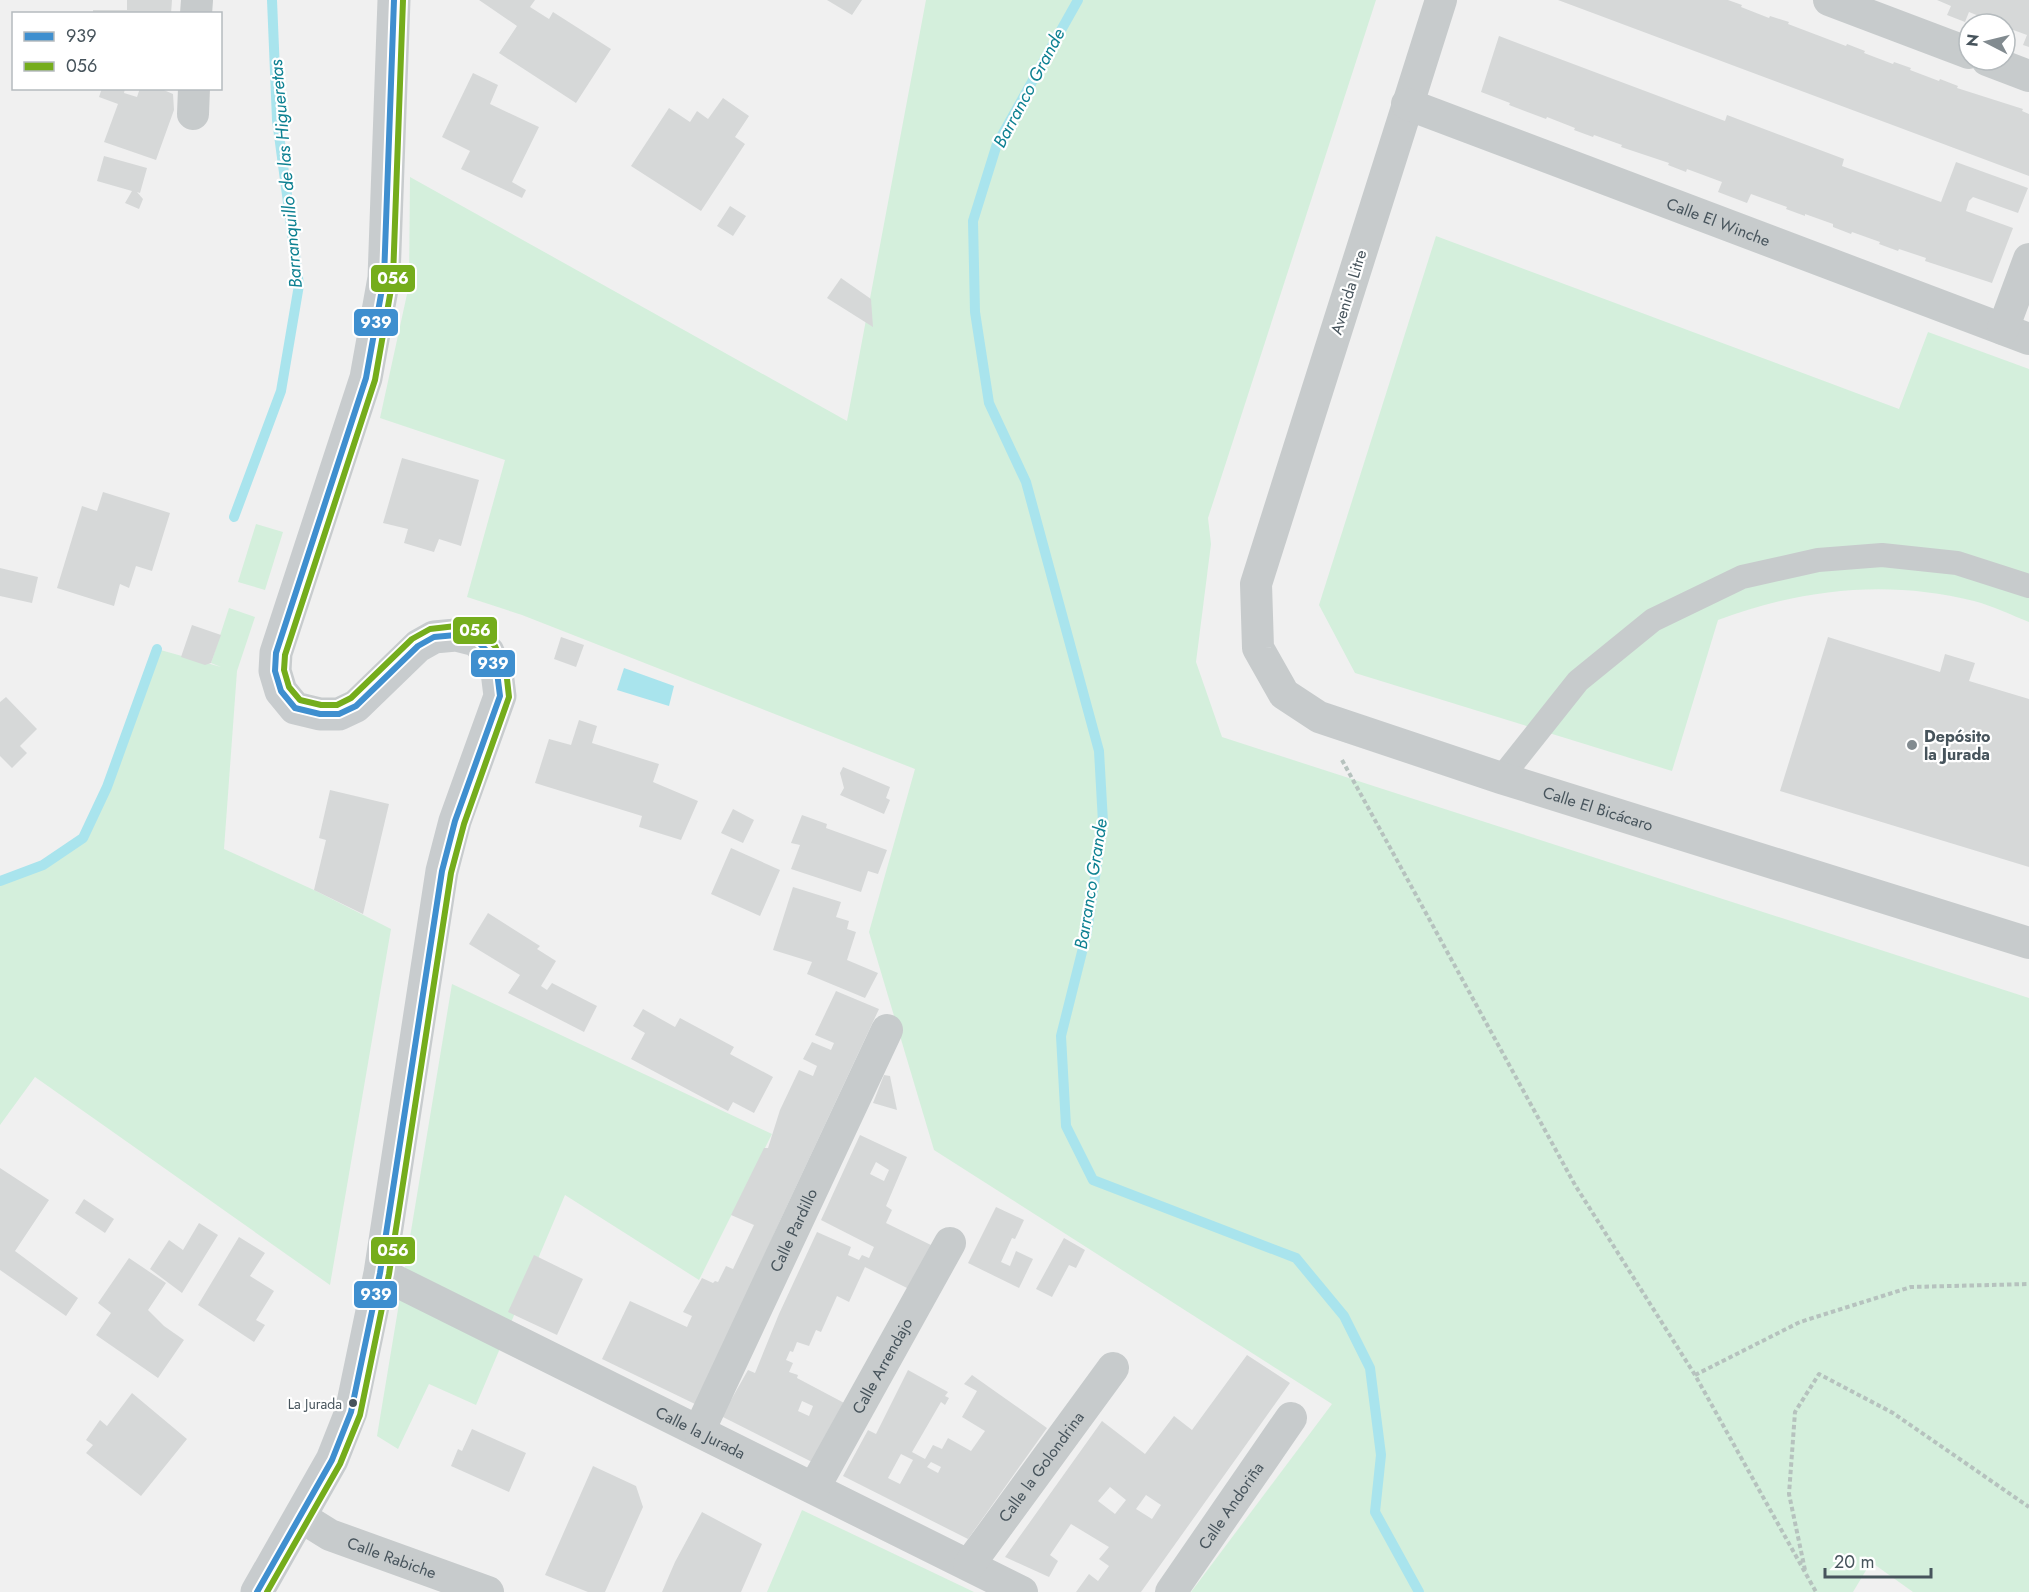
<svg xmlns="http://www.w3.org/2000/svg" width="2029" height="1592" font-family="Jost,sans-serif">
  <style>
    .green { fill: #d4efdc }
    .water { fill: #a9e4ed }
    .lines { fill: none; stroke-linecap: round; stroke-linejoin: round }
    .stream { stroke: #a9e4ed; stroke-width: 10 }
    .building { fill: #d6d8d8; fill-rule: evenodd }
    .path { stroke: #b6c2be; stroke-width: 4; stroke-dasharray: 4.5 3; stroke-linecap: butt }
    .pedestrian { stroke: #c7cbcc; stroke-width: 24 }
    .minor { stroke: #c7cbcc; stroke-width: 32 }
    .secondary { stroke: #c8ccce; stroke-width: 33 }
    .bus-1-casing { stroke: #fff; stroke-width: 10 }
    .bus-2-casing { stroke: #fff; stroke-width: 10 }
    .bus-1 { stroke: #3f8fcf; stroke-width: 6 }
    .bus-2 { stroke: #75ad1c; stroke-width: 6 }
    .poi-dot { fill: #828b90; stroke: #fff; stroke-width: 2 }
    .bus-dot { fill: #47545c; stroke: #fff; stroke-width: 2 }
    .labels { text-anchor: middle; stroke-width: 4.5; stroke-linejoin: round; paint-order: stroke }
    .bus-label { font-size: 14px; fill: #47545c; stroke: #fff; text-anchor: end }
    .street-label { font-size: 16px; fill: #47545c; stroke: #fff }
    .poi-label { font-size: 16px; font-weight: bold; fill: #47545c; stroke: #fff; text-anchor: start }
    .water-label { font-size: 18px; font-style: italic; fill: #0e8192; stroke: #fff }
    .line-badge { stroke: #fff; stroke-width: 2 }
    .badge-label { font-size: 16px; text-anchor: middle; font-weight: bold; fill: #fff }
  </style>
  <rect width="100%" height="100%" fill="#f0f0f0"/>
  <!-- green -->
  <path class="green" d="M 926,0 L 1376,0 L 1208,518 L 1211,544 L 1196,662 L 1222,737 L 2029,998 L 2029,1592 L 1913,1592 L 1871,1562 L 1853,1592 L 1191,1592 L 1332,1404 L 934,1150 L 869,932 L 915,769 L 522,615 L 467,597 L 505,460 L 380,418 L 409,285 L 410,177 L 847,421 Z
    M 1436,236 L 1899,409 L 1928,332 L 2029,369 L 2029,622 C 2011,615 1993,606 1974,601 C 1886,579 1802,589 1718,620 L 1672,771 L 1355,673 L 1319,605 Z
    M 256,524 L 283,532 L 265,590 L 238,582 Z
    M 229,608 L 255,617 L 237,671 L 224,849 L 314,890 L 391,929 L 330,1285 L 35,1077 L 0,1125 L 0,881 L 43,865 L 83,838 L 110,780 L 157,649 L 221,667 L 211,663 Z
    M 452,984 L 772,1134 L 699,1280 L 565,1195 L 476,1405 L 429,1384 L 398,1449 L 377,1436 Z
    M 802,1510 L 974,1592 L 767,1592 Z"/>
  <!-- water -->
  <path class="water" d="M 624,668 L 674,686 L 669,706 L 617,690 Z"/>
  <g class="lines">
    <!-- stream -->
    <path class="stream" d="M 1078,0 L 997,144 L 973,221 L 975,312 L 989,403 L 1026,482 L 1099,751 L 1103,822 L 1087,932 L 1061,1036 L 1066,1126 L 1093,1180 L 1296,1258 L 1344,1316 L 1370,1368 L 1381,1455 L 1375,1512 L 1419,1592
      M 234,517 L 281,391 L 299,285 L 277,120 L 272,0
      M 0,881 L 43,865 L 83,838 L 107,787 L 157,649"/>
  </g>
  <!-- building -->
  <path class="building" d="M 127,0 L 172,0 L 171,14 L 93,14 L 93,10 L 127,10 Z
    M 479,0 L 535,0 L 530,7 L 549,19 L 553,12 L 611,49 L 576,103 L 499,53 L 517,26 Z
    M 827,0 L 862,0 L 852,15 Z
    M 1558,0 L 1728,0 L 1742,5 L 1741,7 L 1769,18 L 1770,16 L 1789,22 L 1788,24 L 1846,46 L 1847,44 L 1865,51 L 1864,53 L 1893,64 L 1894,62 L 1911,68 L 1910,70 L 1939,81 L 1940,79 L 1958,86 L 1957,88 L 2023,109 L 2022,111 L 2029,114 L 2029,176 Z
    M 1937,0 L 2029,0 L 2029,47 L 2023,45 L 2027,35 L 2005,27 L 2005,24 L 1999,24 L 1969,12 L 1965,22 L 1947,15 L 1951,6 Z
    M 1499,36 L 1725,121 L 1727,115 L 1844,159 L 1842,166 L 1941,202 L 1956,162 L 2028,188 L 2018,213 L 1973,197 L 1969,201 L 1966,211 L 2013,228 L 1992,283 L 1925,261 L 1926,258 L 1899,249 L 1898,251 L 1879,244 L 1880,242 L 1852,232 L 1851,234 L 1833,227 L 1833,224 L 1805,214 L 1805,216 L 1786,209 L 1787,207 L 1751,194 L 1747,203 L 1718,192 L 1722,182 L 1687,169 L 1686,172 L 1668,165 L 1669,163 L 1621,147 L 1622,145 L 1594,135 L 1593,137 L 1574,130 L 1575,128 L 1547,117 L 1546,119 L 1509,105 L 1510,103 L 1481,92 Z
    M 473,73 L 498,85 L 490,104 L 539,127 L 512,182 L 526,190 L 522,198 L 461,169 L 470,151 L 442,137 Z
    M 102,88 L 125,88 L 124,93 L 137,97 L 140,88 L 159,88 L 173,94 L 174,110 L 156,160 L 104,142 L 118,104 L 99,97 Z
    M 723,98 L 749,116 L 735,137 L 745,144 L 701,211 L 631,166 L 669,108 L 690,122 L 697,111 L 708,119 Z
    M 104,156 L 147,168 L 140,193 L 137,192 L 143,199 L 139,209 L 125,203 L 132,191 L 97,181 Z
    M 730,206 L 746,216 L 733,236 L 717,226 Z
    M 841,278 L 871,299 L 873,327 L 827,298 Z
    M 402,458 L 479,480 L 461,546 L 439,539 L 434,552 L 404,543 L 408,529 L 383,523 Z
    M 103,492 L 170,513 L 152,571 L 136,566 L 129,588 L 120,584 L 114,606 L 57,588 L 82,506 L 97,511 Z
    M 0,568 L 38,577 L 32,603 L 0,596 Z
    M 192,625 L 221,635 L 211,663 L 205,665 L 181,657 Z
    M 561,637 L 584,645 L 576,667 L 554,659 Z
    M 1828,637 L 1940,672 L 1945,654 L 1975,663 L 1969,681 L 2029,699 L 2029,867 L 1780,791 Z
    M 6,697 L 37,729 L 20,746 L 27,753 L 12,768 L 0,756 L 0,702 Z
    M 579,720 L 597,726 L 592,743 L 659,764 L 653,782 L 698,801 L 681,840 L 639,827 L 642,816 L 535,783 L 549,739 L 571,745 Z
    M 843,767 L 890,787 L 886,798 L 890,800 L 884,814 L 840,795 L 844,788 L 840,773 Z
    M 330,790 L 389,804 L 363,914 L 314,890 L 326,840 L 319,838 Z
    M 733,809 L 754,820 L 743,843 L 721,833 Z
    M 802,815 L 827,824 L 826,828 L 887,850 L 878,874 L 868,871 L 861,892 L 791,869 L 800,845 L 791,843 Z
    M 731,848 L 780,870 L 760,916 L 711,894 Z
    M 793,887 L 841,902 L 836,917 L 849,921 L 847,929 L 856,932 L 847,960 L 878,973 L 865,998 L 807,974 L 812,962 L 773,950 Z
    M 488,913 L 540,946 L 537,949 L 556,961 L 541,986 L 547,990 L 552,983 L 597,1006 L 584,1032 L 508,993 L 520,975 L 469,944 Z
    M 836,991 L 879,1009 L 779,1223 L 697,1405 L 602,1359 L 630,1301 L 687,1327 L 692,1316 L 683,1312 L 702,1278 L 713,1283 L 715,1281 L 718,1282 L 726,1266 L 733,1269 L 754,1225 L 731,1215 L 764,1148 L 768,1148 L 780,1110 L 799,1070 L 813,1076 L 817,1066 L 803,1059 L 812,1042 L 831,1050 L 834,1043 L 815,1035 Z
    M 643,1009 L 675,1027 L 680,1018 L 734,1047 L 730,1054 L 773,1077 L 754,1113 L 733,1102 L 728,1111 L 631,1059 L 645,1033 L 633,1026 Z
    M 884,1075 L 890,1076 L 897,1110 L 873,1103 Z
    M 860,1135 L 907,1157 L 886,1206 L 892,1210 L 886,1223 L 933,1246 L 909,1289 L 865,1267 L 849,1302 L 837,1296 L 821,1332 L 816,1330 L 809,1346 L 797,1342 L 793,1352 L 790,1351 L 786,1360 L 793,1363 L 789,1372 L 798,1375 L 797,1378 L 848,1405 L 814,1463 L 719,1415 L 728,1398 L 731,1400 L 748,1370 L 755,1373 L 779,1314 L 817,1232 L 851,1247 L 848,1255 L 859,1260 L 862,1255 L 869,1258 L 874,1247 L 821,1220 ZM 876,1162 L 889,1170 L 884,1181 L 870,1174 ZM 802,1401 L 813,1406 L 809,1416 L 798,1411 Z
    M 0,1168 L 49,1200 L 15,1251 L 78,1298 L 66,1316 L 0,1270 Z
    M 84,1199 L 114,1219 L 105,1233 L 75,1213 Z
    M 996,1207 L 1024,1220 L 1015,1239 L 1012,1238 L 1001,1262 L 1010,1266 L 1016,1251 L 1033,1259 L 1019,1288 L 968,1263 Z
    M 199,1223 L 218,1235 L 182,1293 L 150,1269 L 169,1240 L 183,1250 Z
    M 239,1237 L 265,1253 L 250,1276 L 274,1291 L 256,1320 L 265,1325 L 254,1342 L 198,1305 Z
    M 1064,1238 L 1085,1250 L 1076,1268 L 1069,1265 L 1052,1297 L 1036,1289 Z
    M 534,1255 L 583,1279 L 557,1335 L 508,1312 Z
    M 129,1258 L 166,1283 L 148,1310 L 164,1326 L 184,1340 L 158,1378 L 96,1335 L 111,1313 L 98,1303 Z
    M 1247,1355 L 1290,1383 L 1141,1592 L 1076,1592 L 1089,1574 L 1098,1581 L 1109,1566 L 1099,1559 L 1109,1547 L 1071,1524 L 1050,1555 L 1058,1561 L 1049,1577 L 1005,1557 L 1102,1421 L 1145,1454 L 1174,1416 L 1192,1430 ZM 1110,1487 L 1126,1500 L 1115,1514 L 1098,1501 ZM 1146,1495 L 1161,1505 L 1152,1519 L 1136,1509 Z
    M 908,1370 L 948,1392 L 945,1396 L 949,1398 L 945,1405 L 941,1402 L 912,1452 L 925,1459 L 933,1445 L 942,1449 L 948,1438 L 971,1451 L 985,1431 L 962,1417 L 977,1391 L 964,1384 L 972,1375 L 1047,1428 L 968,1539 L 843,1476 L 868,1430 L 876,1434 ZM 901,1454 L 913,1460 L 900,1484 L 888,1478 ZM 931,1462 L 941,1467 L 938,1473 L 927,1467 Z
    M 132,1393 L 187,1439 L 141,1496 L 86,1453 L 93,1445 L 86,1440 L 100,1420 L 107,1426 Z
    M 472,1429 L 526,1453 L 509,1492 L 451,1466 L 458,1449 L 462,1451 Z
    M 593,1466 L 636,1486 L 643,1507 L 605,1592 L 588,1592 L 545,1575 Z
    M 702,1512 L 762,1544 L 741,1592 L 662,1592 L 675,1562 Z"/>
  <g class="lines">
    <!-- path -->
    <path class="path" d="M 1342,760 L 1575,1185 L 1695,1375 L 1816,1592
      M 1695,1375 L 1800,1322 L 1911,1287 L 2029,1284
      M 1805,1570 L 1789,1494 L 1795,1412 L 1819,1374 L 1893,1413 L 2029,1507"/>
    <!-- pedestrian -->
    <path class="pedestrian" d="M 1501,778 L 1578,681 L 1653,620 L 1742,577 L 1818,560 L 1882,555 L 1957,563 L 2029,586"/>
    <!-- minor -->
    <g class="minor">
      <path id="s1" d="M 1441,0 L 1256,584 L 1258,648 L 1284,694 L 1319,717 L 1501,778 L 2029,943"/>
      <path d="M 1829,0 L 1969,53"/>
      <path d="M 196,14 L 197,0"/>
      <path d="M 1987,60 L 2029,76"/>
      <path id="s2" d="M 1407,104 L 2029,339"/>
      <path d="M 193,114 L 194,88"/>
      <path d="M 2003,329 L 2029,259"/>
      <path id="s3" d="M 380,1273 L 1022,1592"/>
      <path id="s4" d="M 699,1431 L 887,1030"/>
      <path id="s5" d="M 814,1488 L 950,1243"/>
      <path id="s6" d="M 301,1517 L 330,1535 L 488,1592"/>
      <path id="s7" d="M 969,1565 L 1113,1368"/>
      <path id="s8" d="M 1171,1592 L 1291,1418"/>
    </g>
    <!-- secondary -->
    <path class="secondary" d="M 257,1592 L 332,1460 L 351,1412 L 380,1273 L 442,871 L 455,821 L 500,696 L 497,672 L 488,652 L 476,640 L 456,635 L 434,637 L 418,646 L 356,706 L 339,714 L 320,714 L 295,708 L 281,691 L 275,671 L 276,653 L 366,378 L 384,278 L 394,0"/>
    <defs>
      <path id="bus-1" d="M 257,1592 L 332,1460 L 351,1412 L 380,1273 L 442,871 L 455,821 L 500,696 L 497,672 L 488,652 L 476,640 L 456,635 L 434,637 L 418,646 L 356,706 L 339,714 L 320,714 L 295,708 L 281,691 L 275,671 L 276,653 L 366,378 L 384,278 L 394,0"/>
      <path id="bus-2" d="M 267,1592 L 340,1464 L 360,1415 L 389,1274 L 451,873 L 464,824 L 509,697 L 506,670 L 495,646 L 478,631 L 456,626 L 430,629 L 412,639 L 351,698 L 337,705 L 321,705 L 300,700 L 289,687 L 284,670 L 285,655 L 375,380 L 393,278 L 403,0"/>
    </defs>
    <!-- bus-1 casing -->
    <use href="#bus-1" class="bus-1-casing"/>
    <!-- bus-2 casing -->
    <use href="#bus-2" class="bus-2-casing"/>
    <!-- bus-1 -->
    <use href="#bus-1" class="bus-1"/>
    <!-- bus-2 -->
    <use href="#bus-2" class="bus-2"/>
  </g>
  <!-- markers -->
  <circle class="poi-dot" cx="1912" cy="745" r="6"/>
  <circle class="bus-dot" cx="353" cy="1403" r="5"/>
  <g class="labels">
    <!-- bus labels -->
    <g class="bus-label">
      <text x="342" y="1409">La Jurada</text>
    </g>
    <!-- street labels -->
    <g class="street-label">
      <text dy="6" stroke="none"><textPath href="#s2" startOffset="333">Calle El Winche</textPath></text>
      <text transform="translate(1348 292) rotate(-73)" y="6">Avenida Litre</text>
      <text dy="6" stroke="none"><textPath href="#s1" startOffset="1065">Calle El Bicácaro</textPath></text>
      <text dy="6" stroke="none"><textPath href="#s4" startOffset="222">Calle Pardillo</textPath></text>
      <text dy="6" stroke="none"><textPath href="#s5" startOffset="140">Calle Arrendajo</textPath></text>
      <text dy="6" stroke="none"><textPath href="#s3" startOffset="358">Calle la Jurada</textPath></text>
      <text dy="6" stroke="none"><textPath href="#s7" startOffset="122">Calle la Golondrina</textPath></text>
      <text dy="6" stroke="none"><textPath href="#s8" startOffset="105">Calle Andoriña</textPath></text>
      <text dy="6" stroke="none"><textPath href="#s6" startOffset="100">Calle Rabiche</textPath></text>
    </g>
    <!-- poi labels -->
    <g class="poi-label">
      <text x="1924" y="742">Depósito<tspan x="1924" dy="18">la Jurada</tspan></text>
    </g>
    <!-- water labels -->
    <g class="water-label">
      <text transform="translate(1029 88) rotate(-62)" y="6">Barranco Grande</text>
      <text transform="translate(286 174) rotate(-95)" y="6">Barranquillo de las Higueretas</text>
      <text transform="translate(1091 884) rotate(-81)" y="6">Barranco Grande</text>
    </g>
  </g>
  <g class="line-badge">
    <rect x="370" y="264" width="46" height="29" rx="6" fill="#75ad1c"/>
    <rect x="353" y="308" width="46" height="29" rx="6" fill="#3f8fcf"/>
    <rect x="452" y="616" width="46" height="29" rx="6" fill="#75ad1c"/>
    <rect x="470" y="649" width="46" height="29" rx="6" fill="#3f8fcf"/>
    <rect x="370" y="1236" width="46" height="29" rx="6" fill="#75ad1c"/>
    <rect x="353" y="1280" width="45" height="29" rx="6" fill="#3f8fcf"/>
  </g>
  <g class="badge-label">
    <text x="393" y="284">056</text>
    <text x="376" y="328">939</text>
    <text x="475" y="636">056</text>
    <text x="493" y="669">939</text>
    <text x="393" y="1256">056</text>
    <text x="376" y="1300">939</text>
  </g>
  <!-- legend -->
  <rect x="12" y="12" width="210" height="78" fill="#ffffff" stroke="#b5bbbe" stroke-width="1.5"/>
  <rect x="24" y="32" width="30" height="9" fill="#3f8fcf" stroke="#b5bbbe" stroke-width="1.5"/>
  <text x="66" y="42" font-size="18" fill="#47545c">939</text>
  <rect x="24" y="62" width="30" height="9" fill="#75ad1c" stroke="#b5bbbe" stroke-width="1.5"/>
  <text x="66" y="72" font-size="18" fill="#47545c">056</text>
  <!-- north arrow -->
  <g transform="translate(1987 42) rotate(277)"><circle r="28" fill="#ffffff" stroke="#b5bbbe" stroke-width="1.5"/>
  <path d="M0-4.5L10 22L0 15L-10 22Z" fill="#828b90"/>
  <text y="-9" font-size="16" font-weight="bold" text-anchor="middle" fill="#47545c">N</text>
  </g>
  <!-- scale -->
  <path d="M1825 1568v9h106v-9" fill="none" stroke="#47545c" stroke-width="3"/>
  <text x="1834" y="1568" font-size="18" fill="#47545c" stroke="#ffffff" stroke-width="4.5" paint-order="stroke">20 m</text>
</svg>
